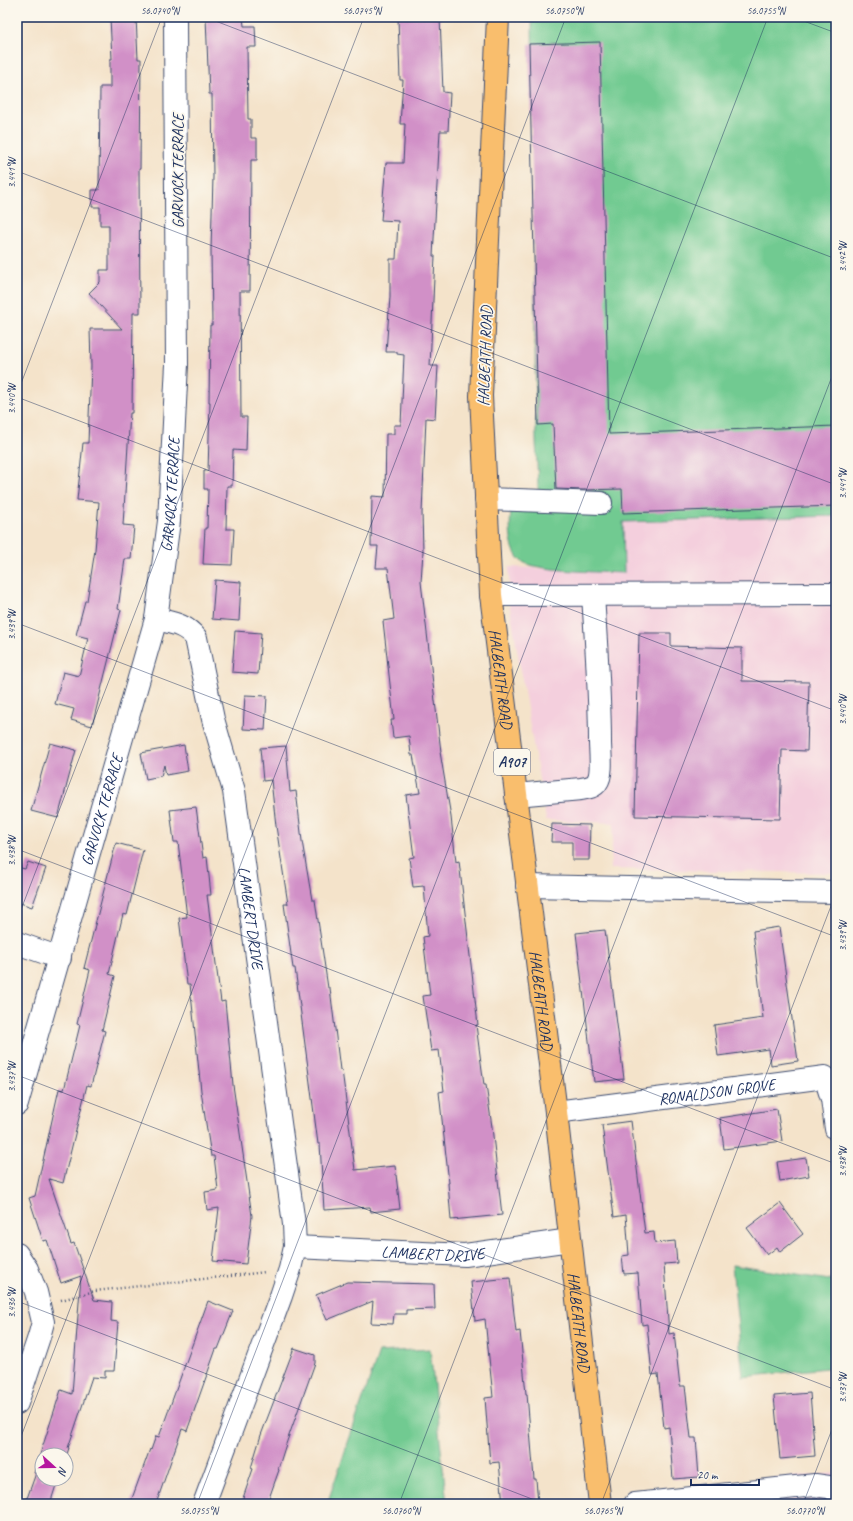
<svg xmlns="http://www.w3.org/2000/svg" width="853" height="1521" font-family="Caveat,sans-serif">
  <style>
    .built { fill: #f4cfdd }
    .green { fill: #71ca91; stroke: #467c78 }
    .building { fill: #d190c7 }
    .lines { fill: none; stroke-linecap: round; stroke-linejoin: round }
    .minor-casing { stroke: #3c4a6e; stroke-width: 24 }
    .major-casing { stroke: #3c4a6e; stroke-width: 24 }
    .path { stroke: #3c4a6e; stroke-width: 2.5; stroke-dasharray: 1 3; stroke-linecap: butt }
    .minor { stroke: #fff; stroke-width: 22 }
    .major { stroke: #f9be6d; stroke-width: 22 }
    .ticks { fill: none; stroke: #1b2f5e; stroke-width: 1; stroke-opacity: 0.45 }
    .labels { text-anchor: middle; stroke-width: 3.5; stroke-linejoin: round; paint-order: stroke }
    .shield { fill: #fbf7ec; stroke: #5e6b89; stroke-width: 1 }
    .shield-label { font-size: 15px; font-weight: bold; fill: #1b2f5e }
    .street-label { font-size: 16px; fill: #1b2f5e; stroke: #fbf7ec }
    .neatline { fill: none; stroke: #1b2f5e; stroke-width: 1.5 }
    .ticks-label { font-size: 10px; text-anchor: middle; fill: #1b2f5e }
  </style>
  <rect width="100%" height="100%" fill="#fbf7ec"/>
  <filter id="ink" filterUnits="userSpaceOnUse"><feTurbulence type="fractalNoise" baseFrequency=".025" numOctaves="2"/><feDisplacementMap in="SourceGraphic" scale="8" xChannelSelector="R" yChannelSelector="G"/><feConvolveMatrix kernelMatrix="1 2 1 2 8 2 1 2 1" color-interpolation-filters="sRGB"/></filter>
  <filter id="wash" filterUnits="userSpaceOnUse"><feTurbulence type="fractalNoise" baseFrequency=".012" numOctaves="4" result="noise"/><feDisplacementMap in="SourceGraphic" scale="16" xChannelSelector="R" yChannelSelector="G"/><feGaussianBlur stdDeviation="0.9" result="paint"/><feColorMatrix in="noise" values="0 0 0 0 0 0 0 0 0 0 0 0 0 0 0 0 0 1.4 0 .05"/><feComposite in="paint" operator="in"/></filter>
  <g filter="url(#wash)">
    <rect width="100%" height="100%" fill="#f4e3ca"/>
    <!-- built -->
    <path class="built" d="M 836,516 L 836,873 L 610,869 L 614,823 L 546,820 L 509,602 L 509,567 L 554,569 L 623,522 Z
      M 836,1473 L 836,1504 L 758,1504 L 755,1480 Z"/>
    <!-- green -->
    <path class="green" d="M 532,17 L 836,17 L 836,516 L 623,522 L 624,573 C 605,572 529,572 519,559 C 508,545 510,524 511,508 L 539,508 L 536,440 Z
      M 732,1265 L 836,1281 L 836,1367 L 743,1377 Z
      M 430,1349 L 447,1504 L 327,1504 L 379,1352 Z"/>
    <g id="blocks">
      <!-- building -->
      <path class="building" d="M 110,17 L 136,17 L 138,59 L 141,59 L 140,169 L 139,169 L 140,313 L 133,313 L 132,413 L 130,413 L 123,525 L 134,526 L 131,559 L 125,559 L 118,609 L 121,610 L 92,726 L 71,720 L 74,709 L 55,704 L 63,672 L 79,676 L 88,638 L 76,635 L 85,601 L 87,601 L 95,550 L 99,502 L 77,500 L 83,443 L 88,443 L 91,366 L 90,329 L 122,329 L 89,293 L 100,282 L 100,270 L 109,270 L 109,225 L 100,225 L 100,207 L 92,207 L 92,190 L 99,190 L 100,87 L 110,87 L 110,59 L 112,59 Z
        M 206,17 L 243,17 L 244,26 L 255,26 L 256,47 L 247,47 L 248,119 L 251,119 L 251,138 L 257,138 L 257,160 L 251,160 L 250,291 L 240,291 L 241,417 L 247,417 L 246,451 L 233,450 L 232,486 L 227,486 L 226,529 L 234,529 L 232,565 L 203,564 L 205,528 L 207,528 L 208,489 L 204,489 L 204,471 L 208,471 L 210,402 L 209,402 L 210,325 L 212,325 L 211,250 L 213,177 L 212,94 L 209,94 Z
        M 398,17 L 440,17 L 443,92 L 450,93 L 448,131 L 440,131 L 433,256 L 435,256 L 430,366 L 438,366 L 435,419 L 426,418 L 422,513 L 423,551 L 421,582 L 441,752 L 440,752 L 451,817 L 456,862 L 459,861 L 478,1025 L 476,1025 L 484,1085 L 486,1085 L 492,1127 L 502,1215 L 451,1220 L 448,1183 L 449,1183 L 439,1092 L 444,1091 L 439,1050 L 431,1051 L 423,996 L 430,995 L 423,937 L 428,936 L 424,886 L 413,887 L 409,858 L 414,857 L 406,795 L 420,793 L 413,755 L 411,755 L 409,736 L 393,738 L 391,720 L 394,720 L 383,621 L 394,619 L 388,568 L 376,568 L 378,546 L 371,546 L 372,496 L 385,497 L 386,434 L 394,434 L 394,425 L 401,425 L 404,355 L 397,354 L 397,352 L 386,352 L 390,297 L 390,259 L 396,259 L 398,221 L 381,220 L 386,163 L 403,163 L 405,124 L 400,124 L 403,80 L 400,80 Z
        M 600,42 L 609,434 L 836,426 L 836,506 L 623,513 L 622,489 L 583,490 L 556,489 L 553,424 L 538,425 L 529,44 Z
        M 215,580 L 241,582 L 239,621 L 212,619 Z
        M 235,631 L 261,633 L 258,674 L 232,672 Z
        M 639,633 L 671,633 L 671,646 L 742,648 L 742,681 L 809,682 L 807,751 L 782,750 L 780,819 L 635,816 Z
        M 245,695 L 267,696 L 265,730 L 243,729 Z
        M 50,743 L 76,750 L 58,818 L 31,811 Z
        M 184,745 L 188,771 L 166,775 L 164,765 L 161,776 L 146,779 L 141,753 Z
        M 286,746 L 290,792 L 296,791 L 302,841 L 312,900 L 315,900 L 328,988 L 330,988 L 340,1070 L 342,1070 L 355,1170 L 395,1166 L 400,1209 L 371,1212 L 370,1207 L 324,1210 L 320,1144 L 318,1144 L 295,968 L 293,968 L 284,904 L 288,904 L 276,826 L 271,780 L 263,781 L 260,748 Z
        M 196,807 L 203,858 L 207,857 L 211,895 L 207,895 L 221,1002 L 225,1001 L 233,1085 L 252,1216 L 246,1264 L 213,1261 L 219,1208 L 207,1210 L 205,1192 L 218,1190 L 214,1156 L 211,1156 L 201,1091 L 190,984 L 187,984 L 179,918 L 187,917 L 178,842 L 174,842 L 170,810 Z
        M 552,824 L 590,825 L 589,860 L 572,860 L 572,842 L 551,842 Z
        M 116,843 L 143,850 L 127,915 L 123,914 L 109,974 L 115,976 L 102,1030 L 105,1031 L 91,1086 L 87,1085 L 63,1183 L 49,1179 L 71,1244 L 74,1243 L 94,1300 L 112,1302 L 111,1321 L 118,1322 L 114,1371 L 105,1371 L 105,1378 L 92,1377 L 68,1448 L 69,1448 L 66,1457 L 66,1455 L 42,1455 L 42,1479 L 58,1479 L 50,1504 L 25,1504 L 36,1473 L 34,1473 L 61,1390 L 72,1394 L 81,1276 L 61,1283 L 47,1240 L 43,1241 L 29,1198 L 35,1196 L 59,1089 L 64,1090 L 80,1025 L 77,1024 L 90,970 L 84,968 Z
        M 28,862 L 46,868 L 32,907 L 17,902 L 17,867 L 25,869 Z
        M 779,927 L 798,1061 L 771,1065 L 769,1049 L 718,1056 L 714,1025 L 763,1018 L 753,931 Z
        M 605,930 L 624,1079 L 594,1082 L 576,933 Z
        M 777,1109 L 782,1141 L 724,1149 L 720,1118 Z
        M 631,1121 L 645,1233 L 654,1232 L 655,1243 L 675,1241 L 677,1263 L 664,1264 L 669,1334 L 674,1333 L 680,1386 L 685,1386 L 691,1438 L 696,1438 L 699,1477 L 673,1479 L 669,1427 L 664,1428 L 658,1374 L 652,1375 L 647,1324 L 642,1325 L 638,1273 L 624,1274 L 622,1256 L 629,1255 L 626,1215 L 614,1217 L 602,1125 Z
        M 806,1158 L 809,1176 L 780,1181 L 777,1162 Z
        M 780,1203 L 803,1234 L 780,1252 L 777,1247 L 767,1255 L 747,1228 Z
        M 510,1278 L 516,1332 L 520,1331 L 526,1394 L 527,1394 L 534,1479 L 536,1479 L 538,1504 L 503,1504 L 499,1462 L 490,1463 L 485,1398 L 493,1397 L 485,1319 L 475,1321 L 471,1282 Z
        M 347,1282 L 434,1284 L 435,1309 L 406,1310 L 406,1314 L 394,1314 L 393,1324 L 371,1323 L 373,1301 L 327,1320 L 316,1295 Z
        M 208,1301 L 233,1311 L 218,1349 L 216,1349 L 187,1431 L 182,1429 L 156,1504 L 130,1504 L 150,1449 L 151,1450 L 156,1436 L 159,1437 Z
        M 294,1348 L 315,1355 L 315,1363 L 286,1444 L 278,1469 L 279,1470 L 267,1504 L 241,1504 L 253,1469 L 251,1468 L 261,1435 Z
        M 810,1393 L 815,1456 L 780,1459 L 774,1396 Z"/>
    </g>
  </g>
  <g filter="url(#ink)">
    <use href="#blocks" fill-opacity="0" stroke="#3c4a6e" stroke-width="1"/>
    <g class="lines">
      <defs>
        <g id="minor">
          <path d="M 486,499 L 601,503"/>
          <path d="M 491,595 L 836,594"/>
          <path id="s1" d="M 156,619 C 172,623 185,624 196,638 L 213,719 L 234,791 L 294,1224 L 295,1247 L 290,1269 L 281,1296 L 204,1504"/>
          <path d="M 516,795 L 581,789 C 587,788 594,787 597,782 C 603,774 600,752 600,742 C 600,693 596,644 593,595"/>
          <path d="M 527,886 L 836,892"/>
          <path d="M 17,943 L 60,958"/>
          <path id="s2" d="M 17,1104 L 156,619 L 169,521 L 177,364 L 175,17"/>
          <path id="s3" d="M 556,1112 L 825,1077 L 832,1099 L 836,1129"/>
          <path id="s4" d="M 295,1247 L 465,1255 L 570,1240"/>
          <path d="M 17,1254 L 27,1269 L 36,1292 L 43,1322 L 39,1337 L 17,1403"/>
          <path d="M 635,1504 L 815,1485 L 829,1487 L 836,1491"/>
        </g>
        <g id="major">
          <path id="s5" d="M 498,17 L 481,396 L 491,595 L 556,1112 L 600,1504"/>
        </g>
      </defs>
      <!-- minor casing -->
      <use href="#minor" class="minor-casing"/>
      <!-- major casing -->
      <use href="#major" class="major-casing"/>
      <!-- path -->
      <path class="path" d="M 61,1300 L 95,1291 L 266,1272"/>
      <!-- minor -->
      <use href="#minor" class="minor"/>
      <!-- major -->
      <use href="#major" class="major"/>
    </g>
  </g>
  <!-- ticks -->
  <path class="ticks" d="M 205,17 L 836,259M 793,17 L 836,33M 17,171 L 836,485M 17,394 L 162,17M 17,397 L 836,711M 17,623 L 836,937M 17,849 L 836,1164M 17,920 L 364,17M 17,1075 L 836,1390M 17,1301 L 545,1504M 17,1447 L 566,17M 197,1504 L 768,17M 399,1504 L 836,366M 601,1504 L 836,893M 803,1504 L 836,1419"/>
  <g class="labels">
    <!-- shield labels -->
    <rect class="shield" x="494" y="749" width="36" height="26" rx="3"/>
    <g class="shield-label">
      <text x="512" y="767">A907</text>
    </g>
    <!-- street labels -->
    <g class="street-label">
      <text transform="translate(177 171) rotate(-90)" y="6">GARVOCK TERRACE</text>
      <text transform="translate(484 356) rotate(-88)" y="6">HALBEATH ROAD</text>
      <text dy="6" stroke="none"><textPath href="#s2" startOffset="630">GARVOCK TERRACE</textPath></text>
      <text dy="6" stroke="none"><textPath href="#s5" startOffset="663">HALBEATH ROAD</textPath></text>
      <text dy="6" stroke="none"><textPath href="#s2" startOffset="306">GARVOCK TERRACE</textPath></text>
      <text dy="6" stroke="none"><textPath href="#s1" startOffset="331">LAMBERT DRIVE</textPath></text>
      <text dy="6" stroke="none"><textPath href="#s5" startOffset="987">HALBEATH ROAD</textPath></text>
      <text dy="6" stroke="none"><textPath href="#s3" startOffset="162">RONALDSON GROVE</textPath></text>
      <text dy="6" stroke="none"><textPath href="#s4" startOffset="138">LAMBERT DRIVE</textPath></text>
      <text dy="6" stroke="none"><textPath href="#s5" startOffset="1311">HALBEATH ROAD</textPath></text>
    </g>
  </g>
  <!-- margin -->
  <rect width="853" height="1521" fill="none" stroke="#fbf7ec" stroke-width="44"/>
  <!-- north arrow -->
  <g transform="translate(54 1467) rotate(111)"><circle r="19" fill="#fbf7ec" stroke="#a1a7b3"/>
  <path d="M0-3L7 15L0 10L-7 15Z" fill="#b5179e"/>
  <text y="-6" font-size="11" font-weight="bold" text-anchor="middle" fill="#1b2f5e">N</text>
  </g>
  <!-- scale -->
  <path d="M691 1479v6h68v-6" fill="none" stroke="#1b2f5e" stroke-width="2"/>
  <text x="697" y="1479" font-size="12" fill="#1b2f5e" stroke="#fbf7ec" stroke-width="3" paint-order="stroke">20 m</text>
  <rect x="22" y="22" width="809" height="1477" class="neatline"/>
  <g class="ticks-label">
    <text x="160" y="14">56.0740°N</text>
    <text x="362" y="14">56.0745°N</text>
    <text x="564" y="14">56.0750°N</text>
    <text x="766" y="14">56.0755°N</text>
    <text transform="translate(11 173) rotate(-90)" y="4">3.441°W</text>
    <text transform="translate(842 257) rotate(-90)" y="4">3.442°W</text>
    <text transform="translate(11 399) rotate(-90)" y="4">3.440°W</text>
    <text transform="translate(842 484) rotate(-90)" y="4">3.441°W</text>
    <text transform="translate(11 625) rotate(-90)" y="4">3.439°W</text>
    <text transform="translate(842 710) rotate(-90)" y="4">3.440°W</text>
    <text transform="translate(11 851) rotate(-90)" y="4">3.438°W</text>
    <text transform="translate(842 936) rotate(-90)" y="4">3.439°W</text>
    <text transform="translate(11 1077) rotate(-90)" y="4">3.437°W</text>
    <text transform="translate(842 1162) rotate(-90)" y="4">3.438°W</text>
    <text transform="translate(11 1303) rotate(-90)" y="4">3.436°W</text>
    <text transform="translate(842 1388) rotate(-90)" y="4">3.437°W</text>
    <text x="199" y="1514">56.0755°N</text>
    <text x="401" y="1514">56.0760°N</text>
    <text x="603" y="1514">56.0765°N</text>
    <text x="805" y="1514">56.0770°N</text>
  </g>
</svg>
